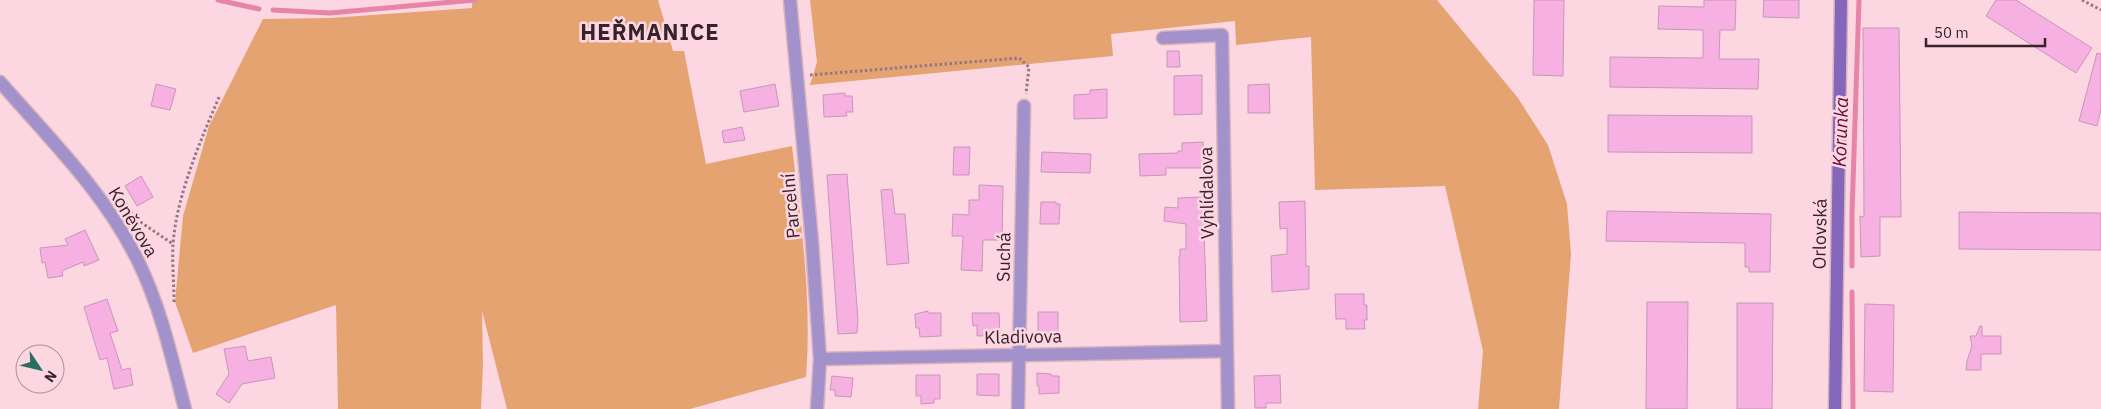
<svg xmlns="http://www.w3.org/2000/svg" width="2101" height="409" font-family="'IBM Plex Sans',sans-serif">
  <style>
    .green { fill: #e4a371 }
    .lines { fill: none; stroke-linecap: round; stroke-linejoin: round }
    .stream { stroke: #e784a7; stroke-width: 5 }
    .building { fill: #f6b0e1; stroke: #c797b8 }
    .street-casing { stroke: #d5b3bd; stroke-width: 15 }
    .secondary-casing { stroke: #d5b3bd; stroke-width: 15 }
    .path { stroke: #957781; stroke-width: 3; stroke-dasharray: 2.5 2.5; stroke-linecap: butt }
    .street { stroke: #a291ca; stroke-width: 12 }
    .secondary { stroke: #8467bb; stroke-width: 12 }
    .labels { text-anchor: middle; stroke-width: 5; stroke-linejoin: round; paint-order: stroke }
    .street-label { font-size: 18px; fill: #39222a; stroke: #fcd7e2 }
    .water-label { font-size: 19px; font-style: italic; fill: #660c37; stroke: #fcd7e2 }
    .district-label { font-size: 22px; font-weight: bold; letter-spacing: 1px; fill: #39222a; stroke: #fcd7e2 }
  </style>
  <rect width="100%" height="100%" fill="#fcd7e2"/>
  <!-- green -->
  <path class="green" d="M 472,0 L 658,0 L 673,51 L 684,51 L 706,164 L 792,146 C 801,222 812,299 806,377 L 690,409 L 507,409 L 482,311 L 483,364 L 481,409 L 338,409 L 336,305 L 193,353 L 175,302 L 183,216 L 209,126 L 263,19 L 330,18 L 472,8 Z
    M 810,0 L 1437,0 L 1518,98 L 1548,145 L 1567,204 L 1571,254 L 1559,409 L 1478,409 L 1483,351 L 1445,186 L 1315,190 L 1311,37 L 1236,45 L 1235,21 L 1111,34 L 1113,56 L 810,85 L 817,62 Z"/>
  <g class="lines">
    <!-- stream -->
    <path class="stream" d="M 218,0 L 259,9
      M 273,10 L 330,13 L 475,0
      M 1852,266 L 1852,213 L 1859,0
      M 1852,292 L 1853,409"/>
  </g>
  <!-- building -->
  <path class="building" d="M 1534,0 L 1564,0 L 1563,76 L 1533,75 Z
    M 1704,0 L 1736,0 L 1735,30 L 1720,30 L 1719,59 L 1759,59 L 1758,89 L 1610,87 L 1610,57 L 1703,58 L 1703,30 L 1658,29 L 1659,6 L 1704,7 Z
    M 1764,0 L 1799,0 L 1799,18 L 1763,17 Z
    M 1996,0 L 2016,0 L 2092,48 L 2076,73 L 1986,16 Z
    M 1863,28 L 1899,28 L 1901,217 L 1880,217 L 1880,256 L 1861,257 L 1860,216 L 1864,217 Z
    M 1167,51 L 1179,51 L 1180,67 L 1167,67 Z
    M 2097,53 L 2101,54 L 2101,109 L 2097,126 L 2079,121 Z
    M 1202,75 L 1202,114 L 1174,115 L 1174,76 Z
    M 156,84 L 176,89 L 170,110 L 151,106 Z
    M 775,84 L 779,106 L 744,112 L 740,91 Z
    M 1269,84 L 1270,113 L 1248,113 L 1248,85 Z
    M 1107,89 L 1107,118 L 1074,119 L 1074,95 L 1090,94 L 1090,90 Z
    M 845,93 L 845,96 L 852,96 L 853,112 L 846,112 L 847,116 L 824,117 L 823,95 Z
    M 1608,115 L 1752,116 L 1752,153 L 1608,152 Z
    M 742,127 L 745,140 L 724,143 L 722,131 Z
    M 1203,142 L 1203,168 L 1166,168 L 1166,175 L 1140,176 L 1139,154 L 1178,153 L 1178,151 L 1182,151 L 1182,143 Z
    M 954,147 L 970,147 L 969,175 L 953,175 Z
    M 1042,152 L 1091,154 L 1090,173 L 1041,172 Z
    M 847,174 L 858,320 L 857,333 L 838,334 L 827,175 Z
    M 141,176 L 153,197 L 137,206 L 125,186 Z
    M 979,185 L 1003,186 L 1002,240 L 983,240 L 982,271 L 961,270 L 963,236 L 952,236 L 953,214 L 969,215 L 969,200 L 979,200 Z
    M 892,189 L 895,214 L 905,214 L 909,263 L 887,265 L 881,190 Z
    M 1203,197 L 1207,321 L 1180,322 L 1179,256 L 1180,256 L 1180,249 L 1186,249 L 1186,224 L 1164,221 L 1165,207 L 1178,208 L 1178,198 Z
    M 1305,201 L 1306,266 L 1309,266 L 1309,289 L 1272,292 L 1271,256 L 1287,254 L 1287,228 L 1280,229 L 1279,202 Z
    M 1041,202 L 1056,202 L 1056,204 L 1060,204 L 1059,224 L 1040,224 Z
    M 1607,211 L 1771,214 L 1770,272 L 1749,272 L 1749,267 L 1745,267 L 1745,243 L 1606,241 Z
    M 1959,212 L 2101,213 L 2101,250 L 1959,249 Z
    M 85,230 L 99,260 L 84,266 L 83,262 L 62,271 L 63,276 L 48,278 L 45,262 L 42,263 L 40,248 L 68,245 L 65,239 Z
    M 1335,294 L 1364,294 L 1364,305 L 1367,305 L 1367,320 L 1364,320 L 1365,329 L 1346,329 L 1346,319 L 1336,319 Z
    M 107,299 L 118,331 L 110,333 L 122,370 L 130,368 L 133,385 L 114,389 L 107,358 L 100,360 L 84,307 Z
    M 1647,302 L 1688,302 L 1687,409 L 1646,409 Z
    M 1737,303 L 1773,303 L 1772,409 L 1737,409 Z
    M 1865,304 L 1894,305 L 1893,392 L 1864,391 Z
    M 928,311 L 928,313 L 941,313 L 941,336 L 920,337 L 919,328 L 916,328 L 915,314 Z
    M 1038,312 L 1058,312 L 1058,333 L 1038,333 Z
    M 972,313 L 999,313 L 1000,335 L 977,336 L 977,325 L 973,326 Z
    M 1980,326 L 1982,326 L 1982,336 L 2001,336 L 2001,354 L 1981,354 L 1981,370 L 1966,370 L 1967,361 L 1972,346 L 1970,336 L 1976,336 Z
    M 245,346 L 248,361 L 271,357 L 275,378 L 242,384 L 229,403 L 216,394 L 229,374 L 224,349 Z
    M 1037,373 L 1051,374 L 1051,376 L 1059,376 L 1059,393 L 1039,394 L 1039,386 L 1037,386 Z
    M 977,374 L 999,374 L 999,396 L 977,395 Z
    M 916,375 L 940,375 L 940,399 L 934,399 L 934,403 L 921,404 L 921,396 L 916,396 Z
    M 1280,375 L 1281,403 L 1266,403 L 1266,408 L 1255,408 L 1254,376 Z
    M 832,376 L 853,378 L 851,397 L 835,396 L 835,390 L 830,390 Z"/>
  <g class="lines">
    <defs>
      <path id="street" d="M 790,0 L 812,242 L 820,359 L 817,409
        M 1163,38 L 1222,35 L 1228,409
        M 0,82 C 49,138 105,193 138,261 C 161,308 172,359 185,409
        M 820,359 L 1227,351
        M 1018,409 L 1024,106"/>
      <path id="secondary" d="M 1835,409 L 1841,0"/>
    </defs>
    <!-- street casing -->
    <use href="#street" class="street-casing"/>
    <!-- secondary casing -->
    <use href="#secondary" class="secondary-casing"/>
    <!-- path -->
    <path class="path" d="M 2082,0 L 2101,10
      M 810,75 L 1019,58 L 1029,67 L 1026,94
      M 118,202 L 123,199 L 136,219 L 173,244
      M 174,302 C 174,283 172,264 173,245 C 176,197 201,139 220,95"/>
    <!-- street -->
    <use href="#street" class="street"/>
    <!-- secondary -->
    <use href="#secondary" class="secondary"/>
  </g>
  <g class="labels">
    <!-- street labels -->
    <g class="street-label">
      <text transform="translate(1207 193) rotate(-91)" y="6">Vyhlídalova</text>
      <text transform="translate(791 206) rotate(-95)" y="6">Parcelní</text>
      <text transform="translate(133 222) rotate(59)" y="6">Koněvova</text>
      <text transform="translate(1820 234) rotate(-89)" y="6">Orlovská</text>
      <text transform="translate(1004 257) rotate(-89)" y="6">Suchá</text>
      <text transform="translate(1023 337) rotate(-1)" y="6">Kladivova</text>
    </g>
    <!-- water labels -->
    <g class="water-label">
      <text transform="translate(1840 132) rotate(-88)" y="7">Korunka</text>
    </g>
    <!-- district labels -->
    <g class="district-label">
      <text x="650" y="40">HEŘMANICE</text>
    </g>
  </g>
  <!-- north arrow -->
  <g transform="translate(40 369) rotate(125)"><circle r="24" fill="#fcd7e2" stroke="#ae8f98"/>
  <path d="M0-4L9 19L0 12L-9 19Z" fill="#2a6e61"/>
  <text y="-8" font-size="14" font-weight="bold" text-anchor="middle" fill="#39222a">N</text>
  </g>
  <!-- scale -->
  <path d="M1926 38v8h119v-8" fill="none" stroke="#39222a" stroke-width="2.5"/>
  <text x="1934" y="38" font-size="15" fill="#39222a" stroke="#fcd7e2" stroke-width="4" paint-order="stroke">50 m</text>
</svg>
